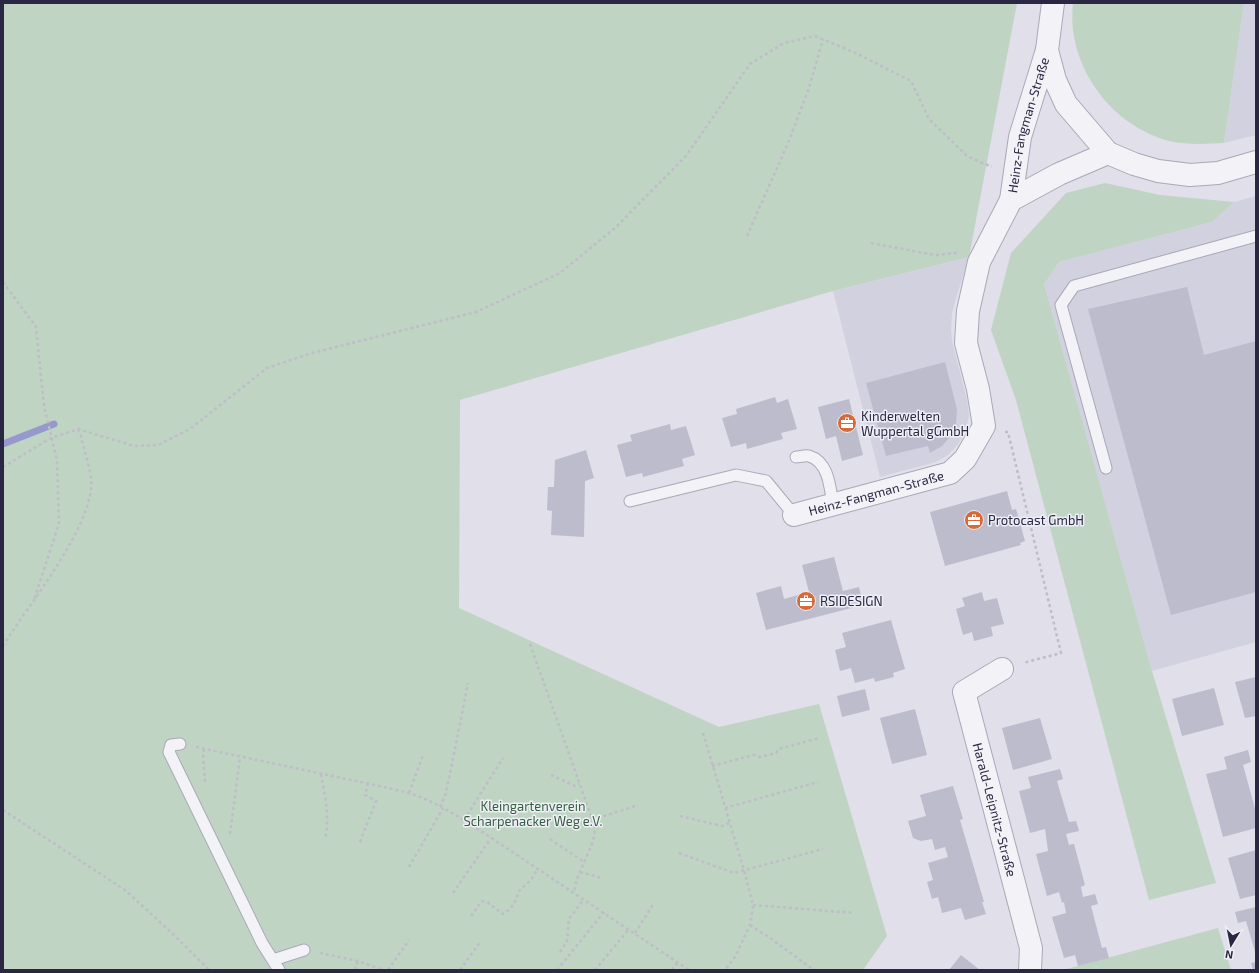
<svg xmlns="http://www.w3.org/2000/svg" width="1259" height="973" font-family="'Exo 2',sans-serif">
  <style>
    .built { fill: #d2d1df }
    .green { fill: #c0d4c3 }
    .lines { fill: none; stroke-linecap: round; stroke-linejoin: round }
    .stream { stroke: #9799cc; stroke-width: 7 }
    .building { fill: #bdbccd }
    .service-casing { stroke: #a9a8b8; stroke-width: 13 }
    .minor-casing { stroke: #a9a8b8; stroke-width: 24 }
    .path { stroke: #bebdc8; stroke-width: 2.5; stroke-dasharray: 3 3; stroke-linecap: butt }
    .service { stroke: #f3f2f7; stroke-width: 11 }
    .minor { stroke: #f3f2f7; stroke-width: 22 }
    .labels { text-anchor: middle; stroke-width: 3; stroke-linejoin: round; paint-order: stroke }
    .street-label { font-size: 13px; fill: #292742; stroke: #efeff7 }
    .poi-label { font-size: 13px; fill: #292742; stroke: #efeff7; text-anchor: start }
    .park-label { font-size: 13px; fill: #335f3e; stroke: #efeff7 }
  </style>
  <rect width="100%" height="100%" fill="#e0dfea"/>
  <!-- built -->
  <path class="built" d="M 1244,3 L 1256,3 L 1256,135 L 1224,143 Z
    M 1256,196 L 1256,642 L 1152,671 L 1044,284 L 1059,262 L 1212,222 L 1234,202 Z
    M 969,257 L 956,298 L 952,313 L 951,330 L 952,341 L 967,400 L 969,416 L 965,431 L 959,443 L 948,455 L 936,462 L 880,477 L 833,291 Z"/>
  <!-- green -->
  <path class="green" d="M 3,3 L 1017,3 L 969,257 L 833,291 L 460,400 L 459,608 L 719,727 L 819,704 L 887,936 L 863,970 L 3,970 Z
    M 1073,3 L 1244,3 L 1224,143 C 1206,144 1187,145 1169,141 C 1110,125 1066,65 1073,3 Z
    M 1105,183 L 1160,195 L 1234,202 L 1212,222 L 1059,262 L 1044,284 L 1152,671 L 1216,883 L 1149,900 L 1016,400 L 991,330 L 1011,253 L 1066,193 Z
    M 1218,928 L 1231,970 L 1063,970 Z"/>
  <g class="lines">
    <!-- stream -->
    <path class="stream" d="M 3,444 L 54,424"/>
  </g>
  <!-- building -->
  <path class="building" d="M 1187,287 L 1204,355 L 1256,341 L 1256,592 L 1171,615 L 1088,309 Z
    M 945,362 L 957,409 L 956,424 L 950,437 L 942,446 L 930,453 L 928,446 L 886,456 L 866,383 Z
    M 775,397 L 777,403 L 788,399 L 797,429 L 781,433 L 783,439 L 747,449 L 746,443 L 731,447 L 722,418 L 737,414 L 736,409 Z
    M 849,399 L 863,455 L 842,461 L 836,436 L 826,439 L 818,407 Z
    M 670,424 L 671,430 L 686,426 L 695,455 L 682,459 L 684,466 L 643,477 L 642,473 L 626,477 L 617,445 L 632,441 L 630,435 Z
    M 586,450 L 594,478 L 585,481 L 584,537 L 551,535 L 552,511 L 547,510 L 548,487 L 554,487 L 555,460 Z
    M 1007,491 L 1012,510 L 1016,509 L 1025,541 L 1020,543 L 1021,545 L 945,566 L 930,512 Z
    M 834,557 L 843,591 L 859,587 L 863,605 L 766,630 L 756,593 L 781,586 L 784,599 L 809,592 L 802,565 Z
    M 982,592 L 984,601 L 997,598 L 1004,624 L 991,627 L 993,636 L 974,641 L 972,632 L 963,635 L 956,609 L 965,606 L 962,598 Z
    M 891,620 L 905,669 L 893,673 L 894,677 L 875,682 L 874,678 L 855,683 L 851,668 L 840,671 L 835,650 L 846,647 L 842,633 Z
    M 1256,677 L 1256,716 L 1245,718 L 1235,682 Z
    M 1214,688 L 1224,725 L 1182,736 L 1172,699 Z
    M 865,689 L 870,710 L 842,717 L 837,696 Z
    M 915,709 L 927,755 L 892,764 L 880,718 Z
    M 1040,718 L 1052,759 L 1013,770 L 1002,728 Z
    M 1248,750 L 1251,762 L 1243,765 L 1256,812 L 1256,828 L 1223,837 L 1206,774 L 1227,769 L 1224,757 Z
    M 1060,769 L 1063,779 L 1057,781 L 1069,822 L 1076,821 L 1079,831 L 1066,834 L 1069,845 L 1074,844 L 1085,885 L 1081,887 L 1083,897 L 1095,894 L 1098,904 L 1091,906 L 1102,948 L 1106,947 L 1109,958 L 1078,966 L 1075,955 L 1064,958 L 1052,917 L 1066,913 L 1064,902 L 1062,903 L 1059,892 L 1047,896 L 1036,854 L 1048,851 L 1045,829 L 1030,833 L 1019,791 L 1031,788 L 1028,777 Z
    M 953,786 L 963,819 L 960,820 L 984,902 L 982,902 L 986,914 L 965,920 L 961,908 L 942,913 L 938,897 L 932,899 L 927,882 L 933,880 L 928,863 L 948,857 L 945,847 L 935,850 L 932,839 L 921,841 L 913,838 L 908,821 L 926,816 L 920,795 Z
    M 1256,850 L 1256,895 L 1240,899 L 1228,858 Z
    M 1256,907 L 1256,955 L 1246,921 L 1238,923 L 1235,912 Z
    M 961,955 L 980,970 L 949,970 Z
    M 1256,962 L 1256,970 L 1253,970 L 1251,963 Z"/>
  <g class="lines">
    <defs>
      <path id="service" d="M 796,457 C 800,457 805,455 809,456 C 829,462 830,488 833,505
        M 1106,468 L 1061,305 L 1074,286 L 1256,236
        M 630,501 L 736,475 L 766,481 L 794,515
        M 180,744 L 171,745 L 169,752 L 262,943 L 279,970
        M 273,960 L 304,950"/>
      <g id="minor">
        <path d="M 1053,3 L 1047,50 L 1055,80 L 1066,104 L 1108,153 L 1134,164 L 1158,171 L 1190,175 L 1218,173 L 1256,162"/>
        <path id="s1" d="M 1011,200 L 1020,137 L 1047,50"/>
        <path id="s2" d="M 794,515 L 950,473 L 965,459 L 984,426 L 978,389 L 966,343 L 968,311 L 979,262 L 1011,200 L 1059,174 L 1108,153"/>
        <path id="s3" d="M 1002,669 L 964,692 L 1031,948 L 1030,970"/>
      </g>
    </defs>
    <!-- service casing -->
    <use href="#service" class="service-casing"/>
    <!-- minor casing -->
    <use href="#minor" class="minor-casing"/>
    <!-- path -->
    <path class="path" d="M 747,236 L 788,143 L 809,88 L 823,39
      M 871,243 L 935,255 L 957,253
      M 3,282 L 36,327 L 44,406 L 57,460 L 59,523 L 34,600
      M 1005,432 L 1008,432 L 1061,653 L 1023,663
      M 3,467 L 51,438 L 78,429 L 134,446 L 158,445 L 190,429 L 267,368 L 312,353 L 476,312 L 560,273 L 615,228 L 686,156 L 750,64 L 784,43 L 815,36 L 858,54 L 911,81 L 929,119 L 967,156 L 984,164 L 992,166
      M 530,644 L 595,827 C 595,849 576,870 574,893
      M 3,646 C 27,606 96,524 91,478 C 89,464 84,450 81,436 L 78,430
      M 703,733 L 744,870 L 753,905 L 750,925 L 735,957 L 725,970
      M 196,747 L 375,785 C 392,789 409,792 425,799 C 446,808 465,821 484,833 L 689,970
      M 204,749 L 203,757 L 205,782
      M 712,766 L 754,755 L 760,757 L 776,753 L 779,749 L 819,738
      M 321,774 C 325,795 330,817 325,839
      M 551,775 L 575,786 L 579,784
      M 409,793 L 423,755
      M 440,807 L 445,796 L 454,754 L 468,683
      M 725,808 L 818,782
      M 3,810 L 125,890 L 174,935 L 209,970
      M 680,816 L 722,826 L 729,823
      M 464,820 L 503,758
      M 592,820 L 638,805
      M 230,834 L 240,757
      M 550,839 L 584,862
      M 360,842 L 376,801 L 365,795 L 368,783
      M 679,853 L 734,873 L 823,849
      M 409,867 L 443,808
      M 580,872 L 602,878
      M 453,893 L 491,838
      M 753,905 L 854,913
      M 471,916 L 482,901 L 487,902 L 503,914 L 509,910 L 514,904 L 519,891 L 531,880 L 538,868
      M 750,925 L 770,938 L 814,970
      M 635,933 L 654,903
      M 560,952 L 567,941 L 569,919 L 584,899
      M 320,953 L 358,961 L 383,970
      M 355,970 L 358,961
      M 388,970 L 409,940
      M 460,970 L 481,941
      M 557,970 L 604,912
      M 595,970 L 629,929
      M 672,970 L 678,962"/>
    <!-- service -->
    <use href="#service" class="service"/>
    <!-- minor -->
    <use href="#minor" class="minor"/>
  </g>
  <!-- icons -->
  <defs>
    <symbol id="office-disc" viewBox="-11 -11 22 22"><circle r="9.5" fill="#d8693a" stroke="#efeff7"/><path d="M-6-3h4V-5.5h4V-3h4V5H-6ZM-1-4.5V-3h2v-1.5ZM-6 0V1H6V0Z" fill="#fff"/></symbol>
  </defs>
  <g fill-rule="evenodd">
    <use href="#office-disc" x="836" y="412" width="22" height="22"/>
    <use href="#office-disc" x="963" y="509" width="22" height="22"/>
    <use href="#office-disc" x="795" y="590" width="22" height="22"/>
  </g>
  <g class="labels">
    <!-- street labels -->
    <g class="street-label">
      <text dy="5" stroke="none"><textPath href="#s1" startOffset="77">Heinz-Fangman-Straße</textPath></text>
      <text dy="5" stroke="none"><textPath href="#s2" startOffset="85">Heinz-Fangman-Straße</textPath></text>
      <text dy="5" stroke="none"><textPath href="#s3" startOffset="166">Harald-Leipnitz-Straße</textPath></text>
    </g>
    <!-- poi labels -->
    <g class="poi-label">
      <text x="861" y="421">Kinderwelten<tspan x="861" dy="15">Wuppertal gGmbH</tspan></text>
      <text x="988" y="525">Protocast GmbH</text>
      <text x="820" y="606">RSIDESIGN</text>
    </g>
    <!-- park labels -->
    <g class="park-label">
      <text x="533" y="811">Kleingartenverein<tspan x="533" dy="15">Scharpenacker Weg e.V.</tspan></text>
    </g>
  </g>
  <!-- border -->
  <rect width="1259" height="973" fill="none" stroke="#292742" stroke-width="8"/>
  <!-- north arrow -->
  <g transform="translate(1231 945) rotate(190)" stroke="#efeff7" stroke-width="3" paint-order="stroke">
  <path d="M0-3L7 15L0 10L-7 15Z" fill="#292742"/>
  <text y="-6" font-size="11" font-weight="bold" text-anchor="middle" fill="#292742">N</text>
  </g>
</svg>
